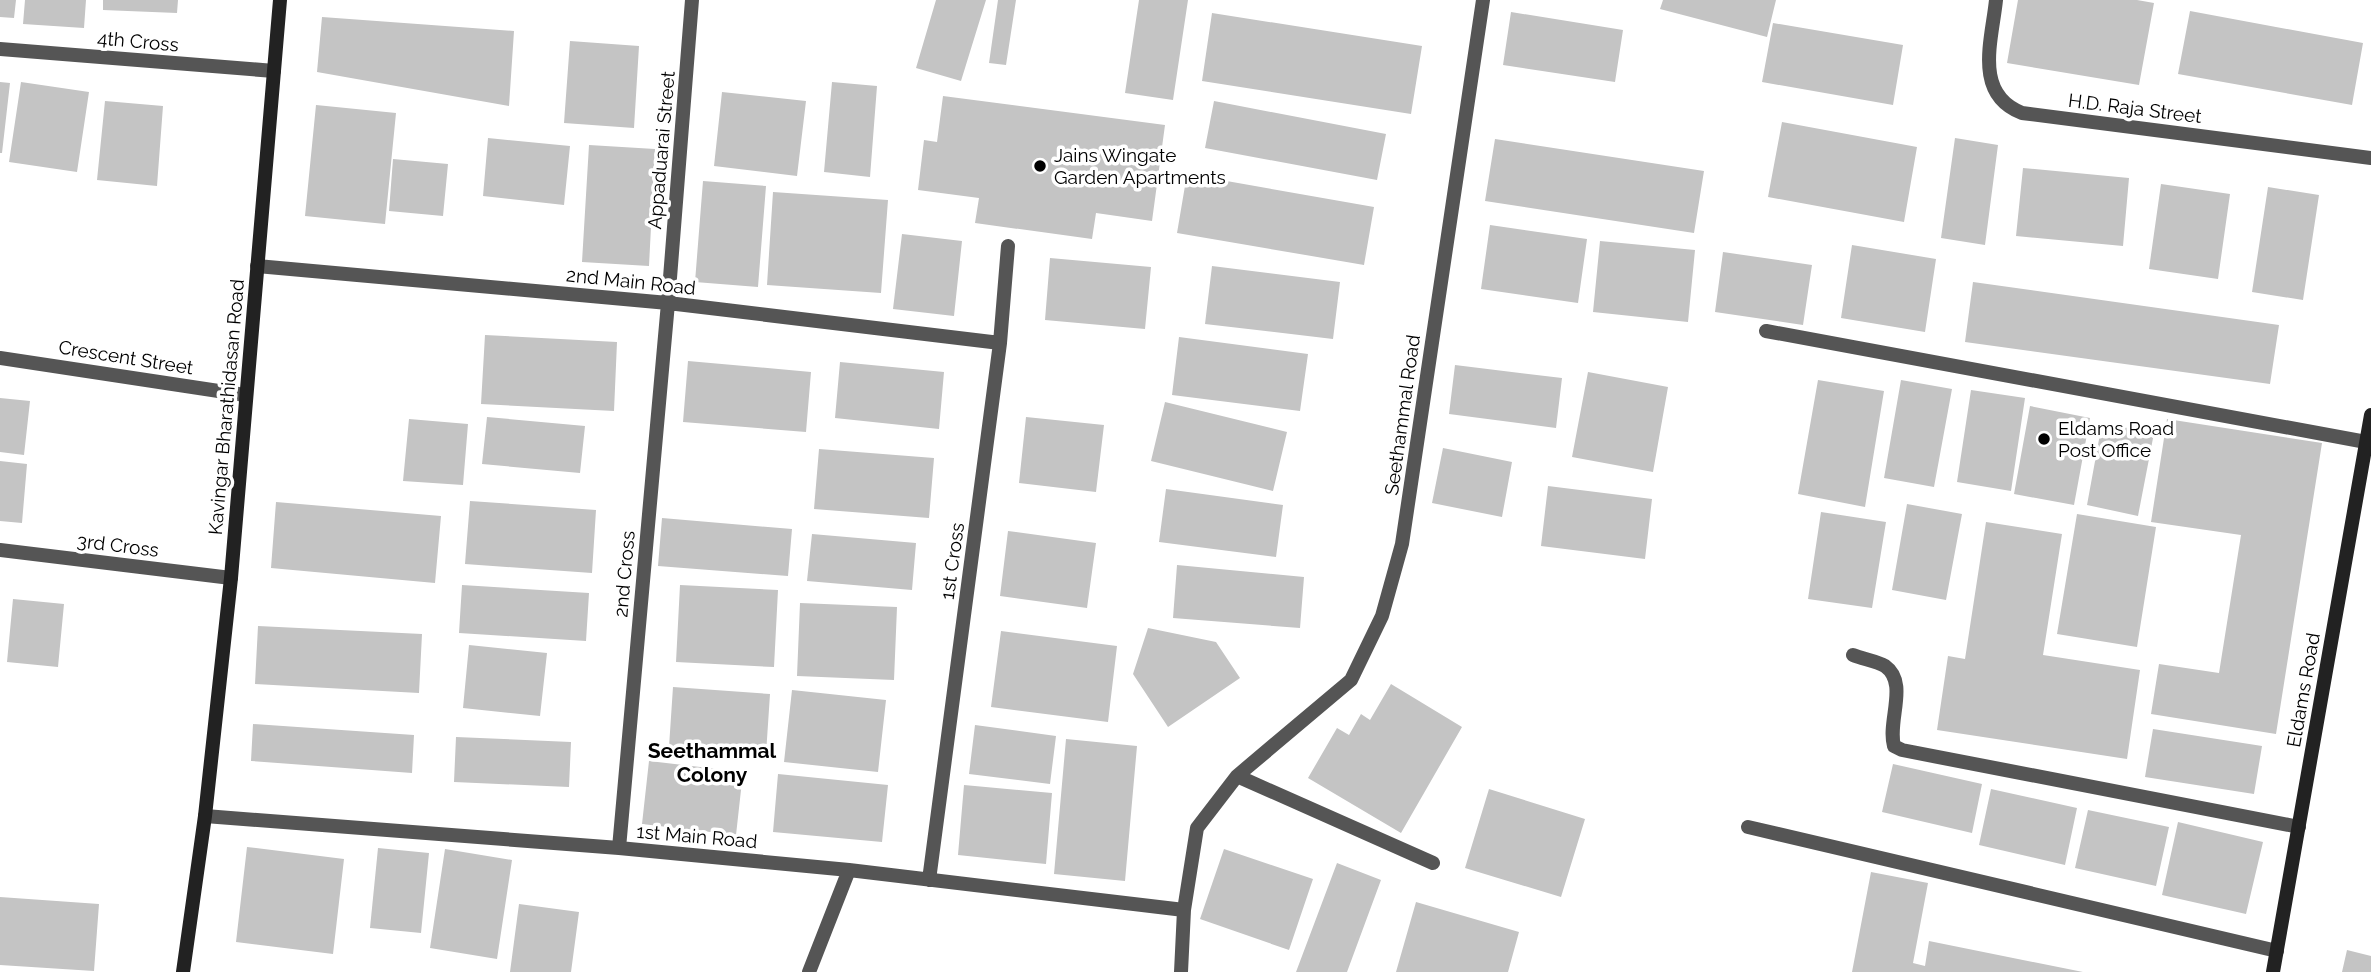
<svg xmlns="http://www.w3.org/2000/svg" width="2371" height="972" font-family="Raleway,sans-serif">
  <style>
    .building { fill: #c4c4c4 }
    .lines { fill: none; stroke-linecap: round; stroke-linejoin: round }
    .lane { stroke: #555; stroke-width: 14 }
    .street { stroke: #555; stroke-width: 14 }
    .secondary { stroke: #222; stroke-width: 14 }
    .poi-dot { fill: #000; stroke: #fff; stroke-width: 2.5 }
    .labels { text-anchor: middle; stroke-width: 7; stroke-linejoin: round; paint-order: stroke }
    .street-label { font-size: 19px; fill: #000; stroke: #fff }
    .poi-label { font-size: 19px; fill: #000; stroke: #fff; text-anchor: start }
    .neighbourhood-label { font-size: 21px; font-weight: bold; fill: #000; stroke: #fff }
  </style>
  <rect width="100%" height="100%" fill="#fff"/>
  <!-- building -->
  <path class="building" d="M 0,0 L 16,0 L 14,18 L 0,17 Z
    M 25,0 L 86,0 L 84,28 L 23,24 Z
    M 103,0 L 178,0 L 177,13 L 103,10 Z
    M 936,0 L 986,0 L 961,81 L 916,68 Z
    M 998,0 L 1016,0 L 1006,65 L 989,63 Z
    M 1139,0 L 1188,0 L 1173,100 L 1125,93 Z
    M 1663,0 L 1776,0 L 1767,37 L 1660,9 Z
    M 2018,0 L 2137,0 L 2154,3 L 2139,85 L 2007,63 Z
    M 2190,11 L 2363,43 L 2352,105 L 2178,74 Z
    M 1511,12 L 1623,30 L 1615,82 L 1503,65 Z
    M 1212,13 L 1422,46 L 1411,114 L 1202,81 Z
    M 322,17 L 514,31 L 509,106 L 317,72 Z
    M 1773,23 L 1903,45 L 1893,105 L 1762,82 Z
    M 570,41 L 639,46 L 634,128 L 564,123 Z
    M 0,82 L 10,83 L 2,153 L 0,153 Z
    M 21,82 L 89,92 L 77,172 L 9,162 Z
    M 832,82 L 877,86 L 870,177 L 824,172 Z
    M 722,92 L 806,101 L 797,176 L 714,166 Z
    M 943,96 L 1165,125 L 1152,221 L 1096,213 L 1092,239 L 975,223 L 979,198 L 918,190 L 924,140 L 937,142 Z
    M 105,101 L 163,106 L 157,186 L 97,180 Z
    M 1214,101 L 1386,134 L 1377,180 L 1205,148 Z
    M 316,105 L 396,113 L 385,224 L 305,216 Z
    M 1782,122 L 1917,147 L 1904,222 L 1768,197 Z
    M 488,138 L 570,146 L 564,205 L 483,196 Z
    M 1955,138 L 1998,145 L 1985,245 L 1941,238 Z
    M 1495,139 L 1704,171 L 1694,233 L 1485,201 Z
    M 589,145 L 655,149 L 649,266 L 582,262 Z
    M 393,159 L 448,164 L 443,216 L 389,211 Z
    M 2023,168 L 2129,178 L 2123,246 L 2016,236 Z
    M 1187,174 L 1374,207 L 1364,265 L 1177,233 Z
    M 703,181 L 766,186 L 758,287 L 695,282 Z
    M 2161,184 L 2230,194 L 2218,279 L 2149,269 Z
    M 2268,187 L 2319,195 L 2303,300 L 2252,292 Z
    M 773,192 L 888,200 L 881,293 L 767,285 Z
    M 1490,225 L 1587,239 L 1578,303 L 1481,289 Z
    M 902,234 L 962,241 L 954,316 L 893,309 Z
    M 1600,241 L 1695,250 L 1688,322 L 1593,312 Z
    M 1852,245 L 1936,259 L 1925,332 L 1841,318 Z
    M 1723,252 L 1812,265 L 1803,325 L 1715,312 Z
    M 1050,258 L 1151,267 L 1145,329 L 1045,320 Z
    M 1212,266 L 1340,282 L 1333,339 L 1205,324 Z
    M 1973,282 L 2279,325 L 2270,384 L 1965,342 Z
    M 485,335 L 617,342 L 614,411 L 481,404 Z
    M 1179,337 L 1308,354 L 1300,411 L 1172,395 Z
    M 688,361 L 811,372 L 806,432 L 683,422 Z
    M 840,362 L 944,372 L 939,429 L 835,418 Z
    M 1455,365 L 1562,378 L 1556,428 L 1449,414 Z
    M 1588,372 L 1668,387 L 1653,472 L 1572,457 Z
    M 1818,380 L 1884,391 L 1865,507 L 1798,494 Z
    M 1901,380 L 1952,389 L 1934,487 L 1884,478 Z
    M 1971,390 L 2025,398 L 2011,491 L 1957,482 Z
    M 0,398 L 30,401 L 24,455 L 0,452 Z
    M 1165,402 L 1287,432 L 1273,491 L 1151,461 Z
    M 2030,406 L 2090,418 L 2074,505 L 2014,494 Z
    M 487,417 L 585,426 L 580,473 L 482,464 Z
    M 1026,417 L 1104,425 L 1096,492 L 1019,483 Z
    M 409,419 L 468,424 L 463,485 L 403,481 Z
    M 2167,419 L 2322,443 L 2276,734 L 2151,714 L 2159,664 L 2219,673 L 2241,535 L 2151,522 Z
    M 2102,423 L 2154,433 L 2138,516 L 2087,505 Z
    M 1443,448 L 1512,462 L 1502,517 L 1432,503 Z
    M 819,449 L 934,458 L 929,518 L 814,509 Z
    M 0,461 L 27,464 L 22,523 L 0,521 Z
    M 1548,486 L 1652,499 L 1645,559 L 1541,546 Z
    M 1166,489 L 1283,505 L 1276,557 L 1159,542 Z
    M 470,501 L 596,510 L 592,573 L 465,564 Z
    M 276,502 L 441,516 L 435,583 L 271,568 Z
    M 1907,504 L 1962,514 L 1946,600 L 1892,590 Z
    M 1821,512 L 1886,522 L 1872,608 L 1808,599 Z
    M 2077,514 L 2156,527 L 2137,647 L 2057,634 Z
    M 662,518 L 792,529 L 788,576 L 658,566 Z
    M 1986,522 L 2062,534 L 2043,655 L 2140,670 L 2127,759 L 1937,730 L 1948,656 L 1965,659 Z
    M 1008,531 L 1096,543 L 1087,608 L 1000,596 Z
    M 812,534 L 916,543 L 912,590 L 807,581 Z
    M 1177,565 L 1304,577 L 1300,628 L 1173,618 Z
    M 462,585 L 589,593 L 586,641 L 459,633 Z
    M 680,585 L 778,590 L 774,667 L 676,662 Z
    M 13,599 L 64,604 L 58,667 L 7,662 Z
    M 800,603 L 897,607 L 894,680 L 797,676 Z
    M 258,626 L 422,634 L 419,693 L 255,684 Z
    M 1148,628 L 1216,642 L 1240,678 L 1168,727 L 1133,674 Z
    M 1001,631 L 1117,646 L 1108,722 L 991,707 Z
    M 469,645 L 547,653 L 540,716 L 463,708 Z
    M 1391,684 L 1462,727 L 1401,833 L 1308,778 L 1337,728 L 1349,735 L 1361,714 L 1370,720 Z
    M 673,687 L 770,694 L 766,754 L 669,747 Z
    M 792,690 L 886,700 L 878,772 L 784,762 Z
    M 253,724 L 414,735 L 412,773 L 251,761 Z
    M 975,725 L 1056,736 L 1050,784 L 969,774 Z
    M 2153,729 L 2262,746 L 2254,794 L 2145,777 Z
    M 456,737 L 571,742 L 569,787 L 454,782 Z
    M 1066,739 L 1137,746 L 1125,881 L 1054,874 Z
    M 649,761 L 743,772 L 736,835 L 642,824 Z
    M 1893,764 L 1982,784 L 1972,833 L 1882,812 Z
    M 778,774 L 888,785 L 882,842 L 773,832 Z
    M 964,785 L 1052,793 L 1046,864 L 958,855 Z
    M 1489,789 L 1585,819 L 1561,897 L 1465,868 Z
    M 1991,789 L 2077,808 L 2065,865 L 1979,845 Z
    M 2088,810 L 2169,827 L 2156,886 L 2075,868 Z
    M 2178,822 L 2263,842 L 2246,914 L 2162,895 Z
    M 247,847 L 344,859 L 333,954 L 236,942 Z
    M 378,848 L 429,853 L 421,933 L 370,928 Z
    M 445,849 L 512,860 L 497,959 L 430,948 Z
    M 1224,849 L 1313,879 L 1289,950 L 1200,919 Z
    M 1337,863 L 1381,880 L 1347,972 L 1296,972 Z
    M 1871,872 L 1928,883 L 1913,963 L 1925,966 L 1929,941 L 2083,972 L 1852,972 Z
    M 0,897 L 99,904 L 94,971 L 0,965 Z
    M 1416,902 L 1519,932 L 1508,972 L 1396,972 Z
    M 519,904 L 579,912 L 571,972 L 510,972 Z
    M 2347,950 L 2371,956 L 2371,972 L 2342,972 Z"/>
  <g class="lines">
    <!-- lane -->
    <path class="lane" d="M 1748,827 L 2277,951"/>
    <!-- street -->
    <path class="street" d="M 1996,0 C 1992,40 1973,94 2022,113 L 2371,158
      M 0,49 L 274,71
      M 257,266 L 668,303 L 1000,343
      M 1766,331 L 2366,442
      M 0,358 L 245,395
      M 0,550 L 231,578
      M 1853,655 C 1863,659 1877,661 1885,666 C 1909,683 1887,721 1894,746 L 1902,750 L 2299,827
      M 1237,776 L 1433,863
      M 205,816 L 619,848 L 849,870 L 1184,910
      M 619,848 L 668,303 L 692,0
      M 929,880 L 1000,343 L 1008,246
      M 809,972 L 849,870
      M 1181,972 L 1184,910 L 1197,828 L 1237,776 L 1351,680 L 1382,616 L 1402,544 L 1483,0"/>
    <!-- secondary -->
    <path class="secondary" d="M 183,972 L 205,816 L 231,578 L 280,0
      M 2273,972 L 2371,415"/>
  </g>
  <!-- markers -->
  <g class="poi-dot">
    <circle cx="1040" cy="166" r="7"/>
    <circle cx="2044" cy="439" r="7"/>
  </g>
  <g class="labels">
    <!-- street labels -->
    <g class="street-label">
      <text transform="translate(138 41) rotate(5)" y="7">4th Cross</text>
      <text transform="translate(2135 108) rotate(7)" y="7">H.D. Raja Street</text>
      <text transform="translate(661 150) rotate(-85)" y="7">Appaduarai Street</text>
      <text transform="translate(631 281) rotate(6)" y="7">2nd Main Road</text>
      <text transform="translate(126 357) rotate(9)" y="7">Crescent Street</text>
      <text transform="translate(226 407) rotate(-85)" y="7">Kavingar Bharathidasan Road</text>
      <text transform="translate(1402 415) rotate(-82)" y="7">Seethammal Road</text>
      <text transform="translate(118 545) rotate(7)" y="7">3rd Cross</text>
      <text transform="translate(952 561) rotate(-82)" y="7">1st Cross</text>
      <text transform="translate(624 574) rotate(-85)" y="7">2nd Cross</text>
      <text transform="translate(2303 690) rotate(-80)" y="7">Eldams Road</text>
      <text transform="translate(697 836) rotate(5)" y="7">1st Main Road</text>
    </g>
    <!-- poi labels -->
    <g class="poi-label">
      <text x="1054" y="162">Jains Wingate<tspan x="1054" dy="22">Garden Apartments</tspan></text>
      <text x="2058" y="435">Eldams Road<tspan x="2058" dy="22">Post Office</tspan></text>
    </g>
    <!-- neighbourhood labels -->
    <g class="neighbourhood-label">
      <text x="712" y="758">Seethammal<tspan x="712" dy="24">Colony</tspan></text>
    </g>
  </g>
</svg>
